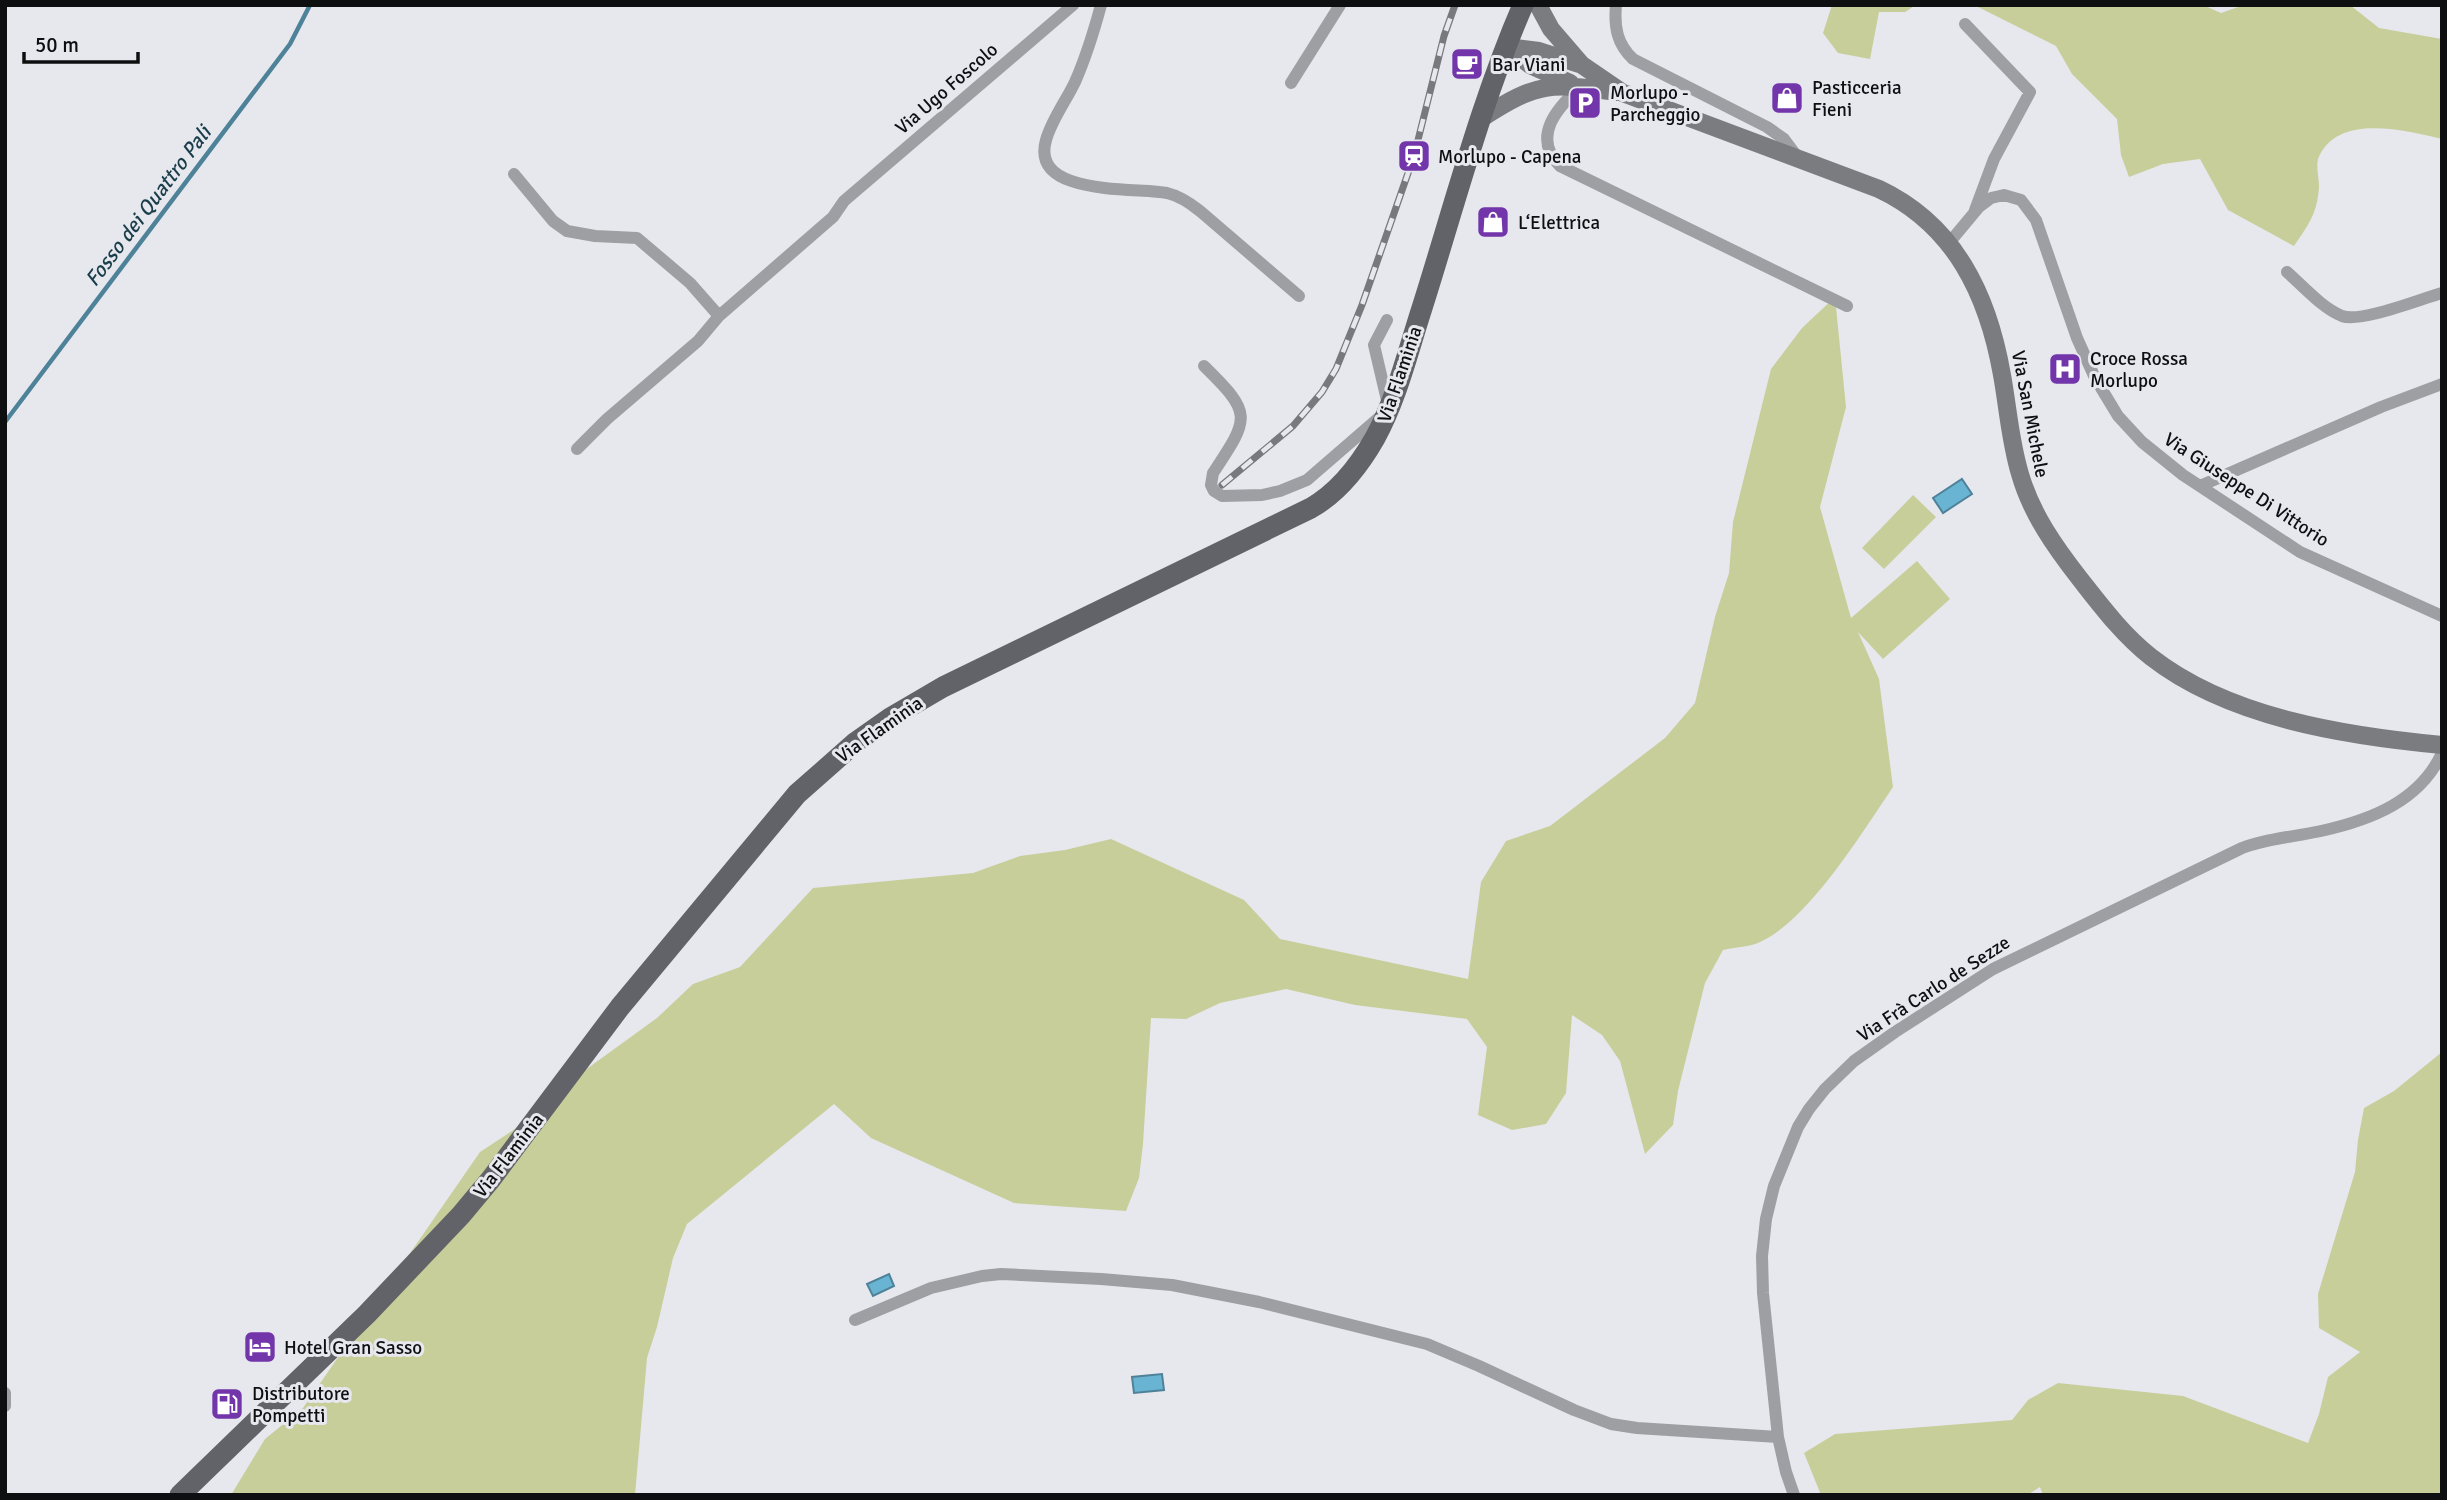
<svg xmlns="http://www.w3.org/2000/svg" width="2447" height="1500" font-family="Signika,sans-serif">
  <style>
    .green { fill: #c8ce9a }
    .water { fill: #6ab4d3; stroke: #4e8299; stroke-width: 2 }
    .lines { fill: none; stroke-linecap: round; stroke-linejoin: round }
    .stream { stroke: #4e8299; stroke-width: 4.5 }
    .minor { stroke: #9e9fa2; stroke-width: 12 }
    .secondary { stroke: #7b7c80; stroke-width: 18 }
    .primary { stroke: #626368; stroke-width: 21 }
    .rail-casing { stroke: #77797d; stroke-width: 7 }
    .rail { stroke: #e6e8ee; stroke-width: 4.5; stroke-dasharray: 13; stroke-linecap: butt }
    .labels { text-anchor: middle; stroke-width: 6; stroke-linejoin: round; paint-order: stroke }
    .poi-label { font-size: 19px; fill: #0e0f11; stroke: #e6e8ee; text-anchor: start }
    .street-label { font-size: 19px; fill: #0e0f11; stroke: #e6e8ee }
    .water-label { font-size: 21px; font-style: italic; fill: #1a3d4a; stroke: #e6e8ee }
  </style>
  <rect width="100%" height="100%" fill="#e6e8ee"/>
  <!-- green -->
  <path class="green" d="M 1832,5 L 1916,5 L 1905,12 L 1879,12 L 1870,59 L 1838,53 L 1823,33 Z
    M 1974,5 L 2203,5 L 2221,13 L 2244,5 L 2350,5 L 2379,28 L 2442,39 L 2442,139 C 2406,131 2337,112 2318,159 C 2316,167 2319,178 2319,187 C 2317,214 2309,224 2294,246 L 2228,210 L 2200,159 L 2163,164 L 2129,177 L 2121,155 L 2117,119 L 2072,74 L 2056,46 Z
    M 1835,297 L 1846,407 L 1820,507 L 1851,618 L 1917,561 L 1950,599 L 1883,659 L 1858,632 L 1879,679 L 1893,787 C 1863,831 1809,920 1760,942 C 1750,947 1735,947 1723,950 L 1705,983 L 1678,1091 L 1673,1125 L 1645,1154 L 1620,1061 L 1602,1035 L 1572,1015 L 1566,1093 L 1546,1124 L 1512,1130 L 1478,1115 L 1487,1047 L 1467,1019 L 1355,1005 L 1286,989 L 1220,1003 L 1186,1019 L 1151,1018 L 1143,1144 L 1139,1178 L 1126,1211 L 1014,1203 L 871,1138 L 834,1104 L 687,1224 L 673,1258 L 657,1327 L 647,1358 L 635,1495 L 231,1495 L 265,1439 L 303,1408 L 480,1152 L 524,1123 L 559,1089 L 657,1018 L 693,984 L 740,967 L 813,888 L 973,873 L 1020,856 L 1065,850 L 1111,839 L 1244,900 L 1280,939 L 1468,979 L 1481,882 L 1506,841 L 1550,826 L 1665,738 L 1695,703 L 1715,617 L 1729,573 L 1733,522 L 1771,369 L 1802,328 Z
    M 1913,495 L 1936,517 L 1884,569 L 1862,548 Z
    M 2442,1052 L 2442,1495 L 2043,1495 L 2040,1487 L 2027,1495 L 1821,1495 L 1804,1453 L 1835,1434 L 2012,1420 L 2028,1400 L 2058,1383 L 2183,1396 L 2308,1443 L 2319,1414 L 2328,1377 L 2360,1352 L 2319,1328 L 2318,1294 L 2355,1172 L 2358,1140 L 2364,1108 L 2394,1091 Z"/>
  <!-- water -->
  <path class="water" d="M 1962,479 L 1972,494 L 1943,513 L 1933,498 Z
    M 889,1274 L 894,1286 L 873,1296 L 867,1284 Z
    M 1162,1374 L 1164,1390 L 1134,1393 L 1132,1377 Z"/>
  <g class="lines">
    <!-- stream -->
    <path class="stream" d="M 5,422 L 290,44 L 310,5"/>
    <!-- minor -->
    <path class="minor" d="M 1101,5 C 1094,31 1086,57 1075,82 C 1066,101 1052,119 1046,140 C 1030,197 1136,187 1167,193 C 1180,196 1190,203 1200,211 L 1299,296
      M 1616,5 C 1614,27 1617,44 1633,59 L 1767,127 L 1784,139 L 1799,159
      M 1965,24 L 2030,92 L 1994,159 L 1975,210
      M 1291,83 L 1340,5
      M 1580,87 C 1557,108 1531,137 1560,166 L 1847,306
      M 514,174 L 553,221 L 567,231 L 595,236 L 637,238 L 690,283 L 719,316
      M 1949,243 L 1979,207 L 1991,198 L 2004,195 L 2021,200 L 2036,220 L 2077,338 L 2095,378 L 2118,416 L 2142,442 L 2183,475 L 2300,552 L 2442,616
      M 2287,272 C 2303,286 2322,308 2342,316 C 2361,323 2420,299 2442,293
      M 1204,366 C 1253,414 1250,417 1213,473 L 1211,485 L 1214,491 L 1222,496 L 1262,495 L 1280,491 L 1307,480 L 1389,409 L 1374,345 L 1387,320
      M 577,449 L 607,419 L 698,341 L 719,316 L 833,217 L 844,201 L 1073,5
      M 2200,486 L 2381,407 L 2442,384
      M 855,1320 L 931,1288 L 982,1276 L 1001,1274 L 1101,1279 L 1172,1285 L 1259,1302 L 1427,1344 L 1479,1366 L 1574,1410 L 1611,1424 L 1637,1428 L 1778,1437
      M 5,1393 L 5,1406
      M 1794,1495 L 1786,1472 L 1778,1437 L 1763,1293 L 1762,1256 L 1766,1219 L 1774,1186 L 1798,1127 L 1809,1109 L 1825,1089 L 1854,1061 L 1895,1032 L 1993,969 L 2242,848 C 2268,838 2294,837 2321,831 C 2371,820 2420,801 2442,753"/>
    <!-- secondary -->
    <path class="secondary" d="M 1538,5 L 1551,29 L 1582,65 L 1623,93 L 1879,189 C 1955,225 1988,295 2002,375 C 2008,408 2010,441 2020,474 C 2031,513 2055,547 2080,579 C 2102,607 2123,635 2151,657 C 2229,718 2346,736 2442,745
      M 1507,47 L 1530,65 L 1570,83
      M 1507,47 L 1539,51 L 1579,64
      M 1482,118 C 1539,81 1551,83 1616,92"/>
    <!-- primary -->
    <path class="primary" d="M 180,1495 L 367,1314 L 461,1215 L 491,1179 L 620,1007 L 797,794 L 856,742 L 890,718 L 943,687 L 1311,508 C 1339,492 1359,466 1375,438 C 1397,398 1408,351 1422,308 C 1454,207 1481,102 1523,5"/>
    <defs>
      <path id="rail" d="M 1222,485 L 1293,426 L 1322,392 L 1336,369 L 1362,305 L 1414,156 L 1444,36 L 1455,5"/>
    </defs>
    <!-- rail casing -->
    <use href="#rail" class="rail-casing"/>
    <!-- rail -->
    <use href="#rail" class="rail"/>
  </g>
  <!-- icons -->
  <defs>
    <symbol id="cafe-square" viewBox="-11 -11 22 22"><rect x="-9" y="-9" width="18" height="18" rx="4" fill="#7235aa" stroke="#e6e8ee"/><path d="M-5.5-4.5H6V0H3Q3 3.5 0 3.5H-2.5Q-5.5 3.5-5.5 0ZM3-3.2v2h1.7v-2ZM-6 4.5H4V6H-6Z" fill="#fff"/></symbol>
    <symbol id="shop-square" viewBox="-11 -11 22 22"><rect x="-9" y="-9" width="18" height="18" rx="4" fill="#7235aa" stroke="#e6e8ee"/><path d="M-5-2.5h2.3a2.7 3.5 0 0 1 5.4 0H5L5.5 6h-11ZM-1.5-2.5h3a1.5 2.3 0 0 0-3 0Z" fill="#fff"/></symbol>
    <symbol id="parking-square" viewBox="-11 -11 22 22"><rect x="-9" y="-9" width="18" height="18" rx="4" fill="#7235aa" stroke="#e6e8ee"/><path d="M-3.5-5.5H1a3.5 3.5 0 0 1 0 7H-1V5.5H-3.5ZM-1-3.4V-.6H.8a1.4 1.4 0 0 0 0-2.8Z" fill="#fff"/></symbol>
    <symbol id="station-square" viewBox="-11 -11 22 22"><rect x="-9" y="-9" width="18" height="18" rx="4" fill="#7235aa" stroke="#e6e8ee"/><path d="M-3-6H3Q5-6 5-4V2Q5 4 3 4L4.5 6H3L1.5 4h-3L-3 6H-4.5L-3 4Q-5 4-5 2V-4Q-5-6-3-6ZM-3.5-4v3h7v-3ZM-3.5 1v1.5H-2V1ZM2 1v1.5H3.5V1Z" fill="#fff"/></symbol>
    <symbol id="hospital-square" viewBox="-11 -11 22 22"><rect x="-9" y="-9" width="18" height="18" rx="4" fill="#7235aa" stroke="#e6e8ee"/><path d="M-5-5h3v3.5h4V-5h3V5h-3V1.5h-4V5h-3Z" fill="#fff"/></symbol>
    <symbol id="hotel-square" viewBox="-11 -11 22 22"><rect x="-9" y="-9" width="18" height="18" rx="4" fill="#7235aa" stroke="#e6e8ee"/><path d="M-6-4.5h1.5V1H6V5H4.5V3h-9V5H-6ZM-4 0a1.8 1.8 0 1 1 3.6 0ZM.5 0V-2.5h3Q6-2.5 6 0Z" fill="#fff"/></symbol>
    <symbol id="fuel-square" viewBox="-11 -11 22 22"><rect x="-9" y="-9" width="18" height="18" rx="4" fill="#7235aa" stroke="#e6e8ee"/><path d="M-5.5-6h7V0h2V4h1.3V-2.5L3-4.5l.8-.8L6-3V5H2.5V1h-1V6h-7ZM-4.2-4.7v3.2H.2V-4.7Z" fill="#fff"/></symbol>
  </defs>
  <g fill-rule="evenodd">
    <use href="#cafe-square" x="1448" y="45" width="38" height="38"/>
    <use href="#shop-square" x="1768" y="79" width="38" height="38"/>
    <use href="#parking-square" x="1566" y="84" width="38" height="38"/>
    <use href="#station-square" x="1395" y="137" width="38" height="38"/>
    <use href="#shop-square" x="1474" y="203" width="38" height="38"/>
    <use href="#hospital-square" x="2046" y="350" width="38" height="38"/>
    <use href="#hotel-square" x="241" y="1328" width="38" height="38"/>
    <use href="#fuel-square" x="208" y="1385" width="38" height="38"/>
  </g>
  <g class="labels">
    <!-- poi labels -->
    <g class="poi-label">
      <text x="1492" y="71">Bar Viani</text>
      <text x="1812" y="94">Pasticceria<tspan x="1812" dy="22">Fieni</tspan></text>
      <text x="1610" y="99">Morlupo -<tspan x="1610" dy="22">Parcheggio</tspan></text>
      <text x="1438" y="163">Morlupo - Capena</text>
      <text x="1518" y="229">L‘Elettrica</text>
      <text x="2090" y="365">Croce Rossa<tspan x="2090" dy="22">Morlupo</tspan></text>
      <text x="284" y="1354">Hotel Gran Sasso</text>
      <text x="252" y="1400">Distributore<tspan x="252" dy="22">Pompetti</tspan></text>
    </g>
    <!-- street labels -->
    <g class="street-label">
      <text transform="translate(946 88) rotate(-41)" y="7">Via Ugo Foscolo</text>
      <text transform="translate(1399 374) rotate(-71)" y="7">Via Flaminia</text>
      <text transform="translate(2031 414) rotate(79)" y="7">Via San Michele</text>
      <text transform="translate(2247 489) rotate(33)" y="7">Via Giuseppe Di Vittorio</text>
      <text transform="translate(879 729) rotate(-35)" y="7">Via Flaminia</text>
      <text transform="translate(1933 988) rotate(-33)" y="7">Via Frà Carlo de Sezze</text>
      <text transform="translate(508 1155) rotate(-52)" y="7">Via Flaminia</text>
    </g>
    <!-- water labels -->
    <g class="water-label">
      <text transform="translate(148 206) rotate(-53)" y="7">Fosso dei Quattro Pali</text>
    </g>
  </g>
  <!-- border -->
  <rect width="2447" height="1500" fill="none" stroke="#0e0f11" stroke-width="14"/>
  <!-- scale -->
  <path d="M24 52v10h114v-10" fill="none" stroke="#0e0f11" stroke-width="3.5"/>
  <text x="35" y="52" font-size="21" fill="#0e0f11" stroke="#e6e8ee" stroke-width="5" paint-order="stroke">50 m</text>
</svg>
